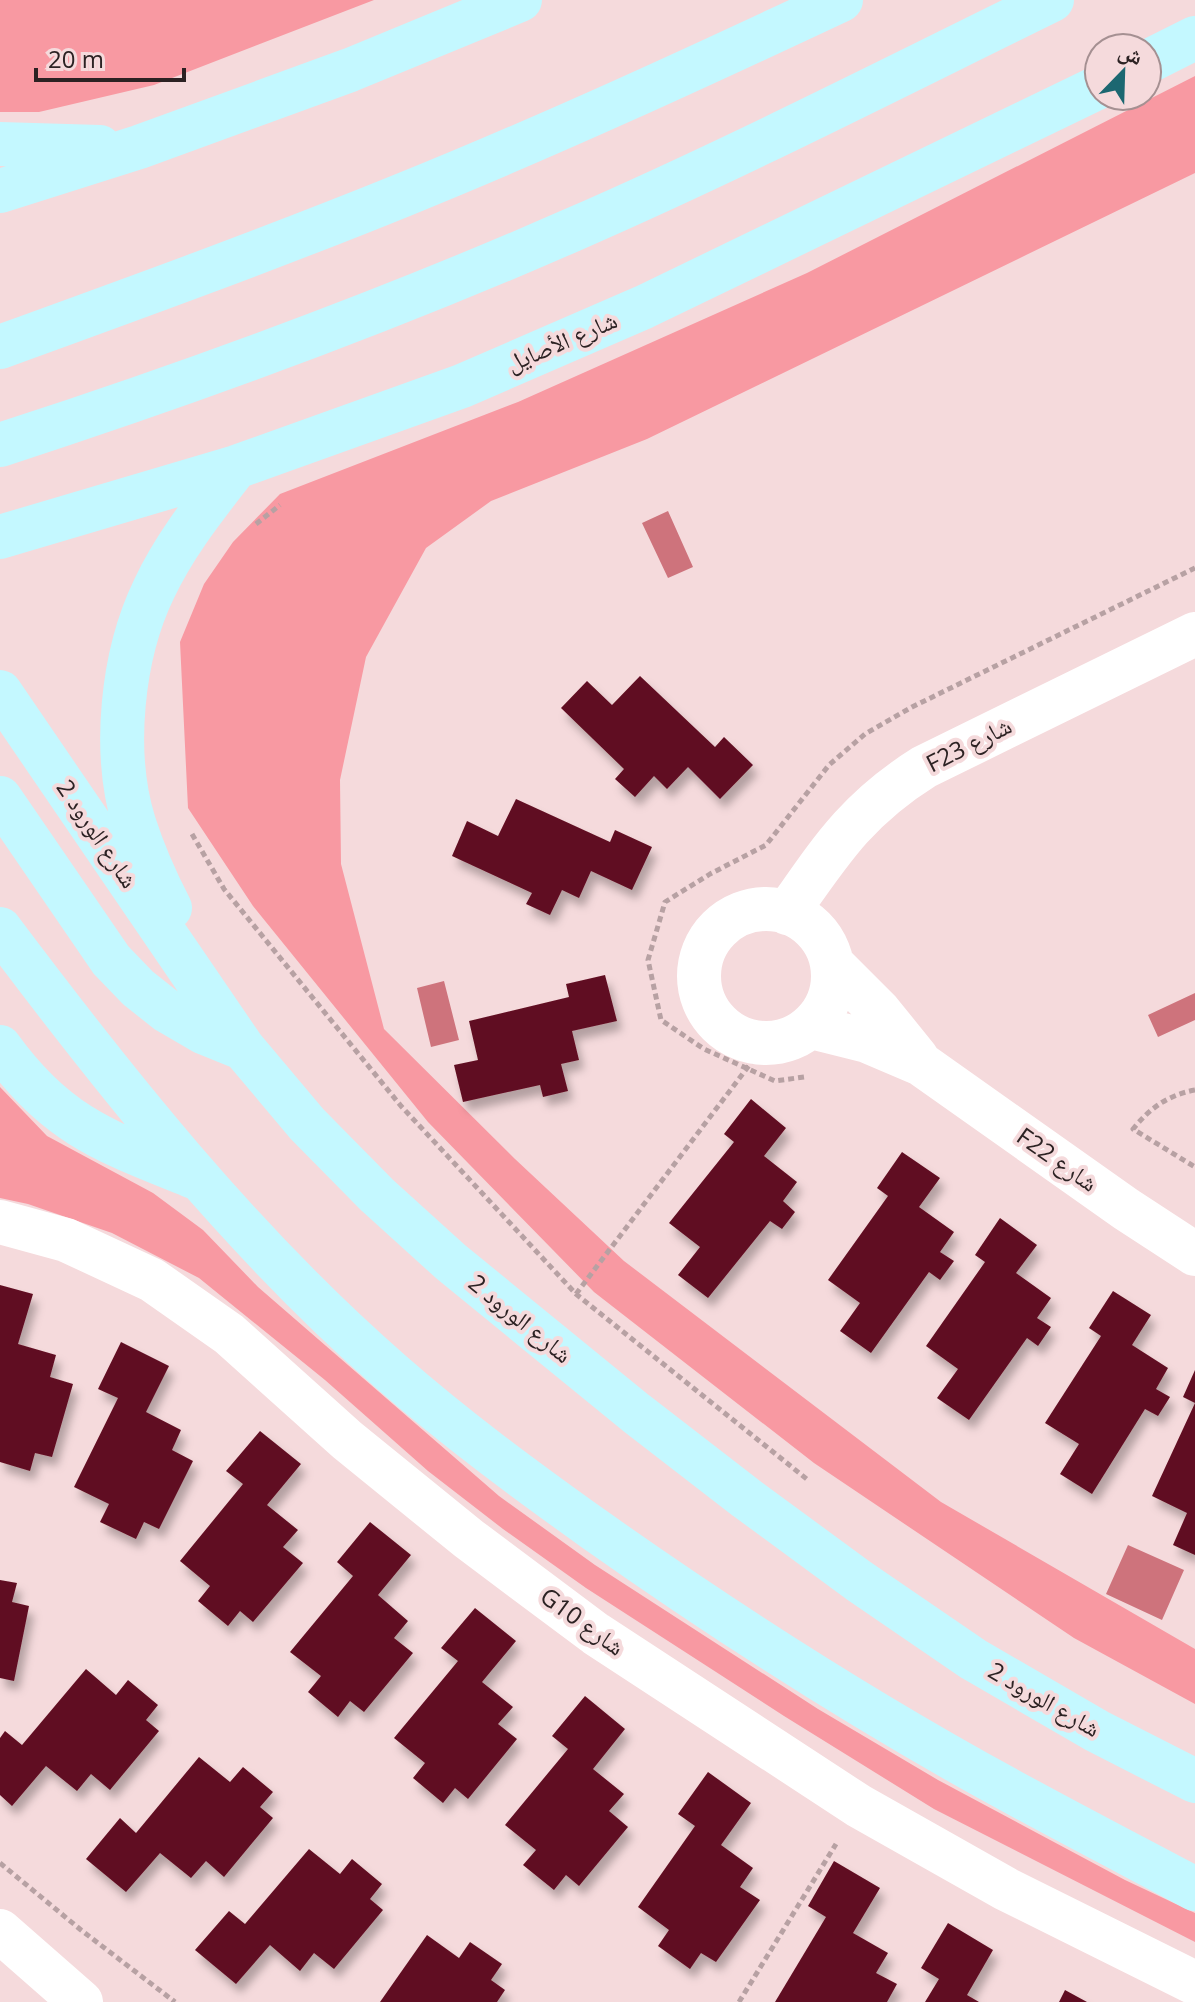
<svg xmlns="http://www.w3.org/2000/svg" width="1195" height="2002" font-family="'Open Sans','Noto Naskh Arabic',sans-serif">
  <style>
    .green { fill: #f899a2 }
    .water { fill: #ce737c }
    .building { fill: #610d21; filter: url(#shadow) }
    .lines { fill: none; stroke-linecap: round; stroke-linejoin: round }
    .path { stroke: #b7a1a3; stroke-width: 5; stroke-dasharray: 6 4; stroke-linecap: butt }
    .street { stroke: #fff; stroke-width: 44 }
    .secondary { stroke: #c4f8ff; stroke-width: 44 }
    .labels { text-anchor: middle; stroke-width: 8; stroke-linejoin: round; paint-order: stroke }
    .street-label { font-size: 24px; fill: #2c2223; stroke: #f5dadc }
  </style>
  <defs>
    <filter id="shadow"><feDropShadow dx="5" dy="9" stdDeviation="4" flood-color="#0004"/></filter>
  </defs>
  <rect width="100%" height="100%" fill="#f5dadc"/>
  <!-- green -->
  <path class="green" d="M 0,0 L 374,0 L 154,85 L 39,112 L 0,112 Z
    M 1195,76 L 1195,173 L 647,439 L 491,501 L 426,548 L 366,657 L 340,780 L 341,864 L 384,1029 L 515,1159 L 624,1261 L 941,1502 L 1195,1649 L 1195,1704 L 1074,1638 L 814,1463 L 594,1292 L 428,1122 L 253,906 L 188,808 L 180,642 L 204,584 L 233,542 L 280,494 L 518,402 L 807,273 Z
    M 0,1087 L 47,1136 L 153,1193 L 203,1230 L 258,1287 L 499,1496 L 595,1565 L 818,1709 L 938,1780 L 1125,1880 L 1195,1913 L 1195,1942 L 934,1809 L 784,1716 L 586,1588 L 503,1529 L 428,1471 L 325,1380 L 199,1278 L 112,1233 L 28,1204 L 0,1198 Z"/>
  <!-- water -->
  <path class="water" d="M 668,511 L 693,567 L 668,578 L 642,523 Z
    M 444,981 L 459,1040 L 431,1047 L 417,988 Z
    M 1195,993 L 1195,1020 L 1158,1037 L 1148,1015 Z
    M 1128,1545 L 1184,1570 L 1162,1620 L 1106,1594 Z"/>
  <!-- building -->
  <path class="building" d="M 640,676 L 715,747 L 724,737 L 753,765 L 720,799 L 688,767 L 667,789 L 654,776 L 635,797 L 615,779 L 624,769 L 561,708 L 587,681 L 612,705 Z
    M 516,799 L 610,842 L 615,830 L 652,847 L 632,890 L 591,871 L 579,898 L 562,890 L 550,915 L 526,904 L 532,893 L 452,856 L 467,821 L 498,836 Z
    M 605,975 L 617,1021 L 572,1031 L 579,1060 L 561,1064 L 568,1091 L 543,1097 L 540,1085 L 463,1102 L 454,1065 L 478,1060 L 469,1021 L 569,997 L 566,984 Z
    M 751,1099 L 786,1128 L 764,1156 L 797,1182 L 783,1201 L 795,1212 L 782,1229 L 770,1221 L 708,1298 L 678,1275 L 700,1247 L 669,1223 L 734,1142 L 724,1134 Z
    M 902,1152 L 940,1178 L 919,1207 L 954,1232 L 940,1252 L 954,1261 L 940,1280 L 929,1272 L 871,1353 L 840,1331 L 860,1303 L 828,1280 L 888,1196 L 877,1188 Z
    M 1000,1218 L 1037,1245 L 1016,1273 L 1051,1298 L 1037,1318 L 1051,1327 L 1038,1346 L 1027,1338 L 969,1420 L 937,1398 L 958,1369 L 926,1346 L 985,1262 L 975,1255 Z
    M 0,1285 L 33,1294 L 18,1344 L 56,1355 L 50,1377 L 73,1384 L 52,1457 L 35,1453 L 30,1471 L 0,1462 Z
    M 1113,1291 L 1151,1315 L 1132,1345 L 1168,1368 L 1156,1389 L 1170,1397 L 1158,1416 L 1145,1409 L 1092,1494 L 1060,1474 L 1079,1444 L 1045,1423 L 1101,1336 L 1089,1328 Z
    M 121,1342 L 169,1366 L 146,1412 L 181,1430 L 172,1450 L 193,1461 L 159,1529 L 144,1522 L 136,1539 L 100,1522 L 109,1504 L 74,1487 L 118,1398 L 98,1389 Z
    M 1195,1370 L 1195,1403 L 1183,1397 Z
    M 1195,1403 L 1195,1555 L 1173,1545 L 1187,1513 L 1152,1496 Z
    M 260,1431 L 301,1464 L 267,1505 L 298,1530 L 283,1547 L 303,1563 L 253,1622 L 240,1611 L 228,1626 L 198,1601 L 210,1586 L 180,1561 L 243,1484 L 226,1471 Z
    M 370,1522 L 411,1555 L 378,1595 L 408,1621 L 394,1638 L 413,1653 L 364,1712 L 350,1701 L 338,1717 L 308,1692 L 321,1676 L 290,1652 L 353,1576 L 337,1562 Z
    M 0,1580 L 17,1583 L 12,1602 L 29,1606 L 14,1681 L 0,1678 Z
    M 475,1608 L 516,1641 L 482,1682 L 513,1707 L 498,1724 L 517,1739 L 468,1799 L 455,1788 L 443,1803 L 413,1778 L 425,1763 L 394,1738 L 458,1661 L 441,1648 Z
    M 86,1669 L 116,1695 L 128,1680 L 158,1705 L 146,1720 L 159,1731 L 110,1790 L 91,1774 L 77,1791 L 46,1766 L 12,1806 L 0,1795 L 0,1738 L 5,1731 L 22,1745 Z
    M 585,1696 L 625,1729 L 593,1769 L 624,1794 L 609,1811 L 628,1827 L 579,1886 L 566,1875 L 554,1890 L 523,1865 L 536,1850 L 505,1825 L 568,1749 L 552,1736 Z
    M 199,1757 L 230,1782 L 243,1767 L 273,1792 L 260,1807 L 273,1818 L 224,1877 L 206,1861 L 191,1878 L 160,1853 L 126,1892 L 86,1859 L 120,1818 L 136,1833 Z
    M 708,1772 L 751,1803 L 721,1845 L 753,1868 L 740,1887 L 760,1900 L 716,1962 L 701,1953 L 690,1969 L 658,1946 L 669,1930 L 638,1907 L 695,1826 L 678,1814 Z
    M 309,1849 L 340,1874 L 352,1859 L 382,1884 L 370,1899 L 383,1910 L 334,1969 L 314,1953 L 300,1971 L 270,1945 L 236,1984 L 195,1950 L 229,1911 L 245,1924 Z
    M 834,1861 L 880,1888 L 853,1933 L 888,1953 L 876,1973 L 897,1984 L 887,2002 L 775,2002 L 826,1917 L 808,1906 Z
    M 948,1923 L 993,1950 L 967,1995 L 979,2002 L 925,2002 L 939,1979 L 921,1968 Z
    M 427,1935 L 459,1958 L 470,1942 L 502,1964 L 491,1980 L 505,1990 L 497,2002 L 380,2002 Z
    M 1065,1990 L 1087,2002 L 1059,2002 Z"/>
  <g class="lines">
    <!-- path -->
    <path class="path" d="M 256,524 L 280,505
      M 192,834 L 224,889 L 401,1106 L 576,1294 L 808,1480
      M 804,1077 L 775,1081 L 704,1049 L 661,1020 L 648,960 L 665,902 L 710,874 L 766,845 L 829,765 L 865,734 L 912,707 L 1195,568
      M 1195,1090 C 1168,1095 1150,1108 1133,1129 L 1195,1167
      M 576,1294 L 766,1043
      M 0,1863 L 81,1930 L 175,2002
      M 739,2002 L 836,1844"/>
    <!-- street -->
    <path class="street" d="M699 976a67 67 0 1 1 134 0a67 67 0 1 1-134 0Z
      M 787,913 C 831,850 857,809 924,767 L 1195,634
      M 832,964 L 879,1011 L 917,1058
      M 811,1027 L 867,1041 L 921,1064 L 1126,1209 L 1195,1254
      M 0,1222 L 66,1240 L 152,1280 L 229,1334 L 347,1440 L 469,1539 L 596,1634 L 859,1806 L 1006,1889 L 1195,1983
      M 0,1931 L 81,2002"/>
    <!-- secondary -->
    <path class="secondary" d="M 1147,62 L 1195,38
      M 0,144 L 100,147
      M 0,191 L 139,147 L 350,70 L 520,0
      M 0,347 C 135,298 270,249 403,195 C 551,135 696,68 841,0
      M 0,445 C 194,382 385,312 572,230 C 735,159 893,78 1052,0
      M 0,537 L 236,467 L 462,386 L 644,307 L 1099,87
      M 0,692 L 243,1048 L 307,1124 L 377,1195 L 451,1262 L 636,1413 L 746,1498 L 859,1581 L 973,1659 L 1097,1731 L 1195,1781
      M 0,798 L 111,960 L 138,988 L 167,1011 L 203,1032 L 240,1047
      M 170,908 C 156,881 143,851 134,823 C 112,752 122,655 154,589 C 175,544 206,506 236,467
      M 0,929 C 118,1086 243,1243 391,1372 C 456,1429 524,1479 594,1529 C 727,1623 866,1712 1009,1790 C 1071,1824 1133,1856 1195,1889
      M 0,1047 C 57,1126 107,1142 194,1177"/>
  </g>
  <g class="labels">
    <!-- street labels -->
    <g class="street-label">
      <text transform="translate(562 342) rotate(-23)" y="8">شارع الأصايل</text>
      <text transform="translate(969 745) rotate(-27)" y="8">F23 شارع</text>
      <text transform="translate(97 834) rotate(56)" y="8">شارع الورود 2</text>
      <text transform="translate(1057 1160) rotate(35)" y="8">F22 شارع</text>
      <text transform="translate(520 1319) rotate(39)" y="8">شارع الورود 2</text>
      <text transform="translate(582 1622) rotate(36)" y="8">G10 شارع</text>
      <text transform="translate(1044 1700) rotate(30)" y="8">شارع الورود 2</text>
    </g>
  </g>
  <!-- north arrow -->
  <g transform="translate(1123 72) rotate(23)"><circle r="38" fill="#f5dadc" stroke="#a59092" stroke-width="2"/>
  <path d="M0-6L14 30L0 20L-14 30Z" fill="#1c6771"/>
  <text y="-12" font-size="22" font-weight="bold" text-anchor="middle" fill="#2c2223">ش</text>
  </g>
  <!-- scale -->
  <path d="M36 68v12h148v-12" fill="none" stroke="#2c2223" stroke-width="4"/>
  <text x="48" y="68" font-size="24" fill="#2c2223" stroke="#f5dadc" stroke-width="6" paint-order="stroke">20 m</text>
</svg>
